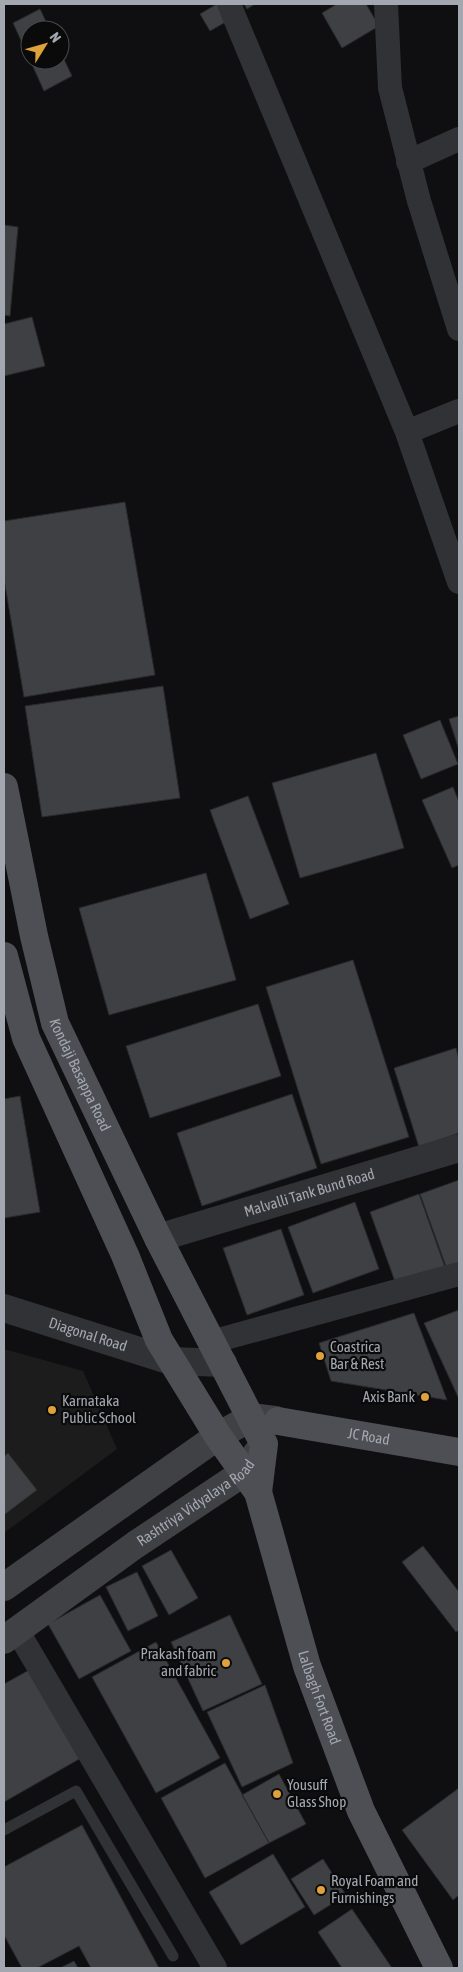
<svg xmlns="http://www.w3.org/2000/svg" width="463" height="1972" font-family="'Asap Condensed',sans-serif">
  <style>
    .built { fill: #1c1c1d }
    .building { fill: #3e4043; stroke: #2a2a2c }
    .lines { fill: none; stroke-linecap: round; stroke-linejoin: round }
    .service { stroke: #313235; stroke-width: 11 }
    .minor { stroke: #313235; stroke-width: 24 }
    .tertiary { stroke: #313235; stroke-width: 28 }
    .secondary { stroke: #3f4145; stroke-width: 28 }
    .primary { stroke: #4d4f54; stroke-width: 28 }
    .poi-dot { fill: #dfa139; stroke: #0a0a0b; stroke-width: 2 }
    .labels { text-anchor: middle; stroke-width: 4.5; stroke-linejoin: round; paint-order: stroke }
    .street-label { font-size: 15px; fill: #a2a7b0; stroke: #0a0a0b }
    .poi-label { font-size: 15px; fill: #a2a7b0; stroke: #0a0a0b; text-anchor: start }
  </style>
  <rect width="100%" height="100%" fill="#0f0f11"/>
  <!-- built -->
  <path class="built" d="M 4,1349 L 83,1371 L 117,1449 L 4,1533 Z"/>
  <!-- building -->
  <path class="building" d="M 217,4 L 219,4 L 229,20 L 210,31 L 200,14 Z
    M 244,4 L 255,4 L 247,9 Z
    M 337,4 L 366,4 L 379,26 L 342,48 L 322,13 Z
    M 40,9 L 50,30 L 30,30 L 30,60 L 13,23 Z
    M 60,51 L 72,76 L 44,91 L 30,60 L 60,60 Z
    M 4,225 L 18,227 L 10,316 L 4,315 Z
    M 32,317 L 45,366 L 4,376 L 4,324 Z
    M 125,502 L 155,675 L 24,697 L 4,579 L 4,521 Z
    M 163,686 L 180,798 L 42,817 L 25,706 Z
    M 459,716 L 459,750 L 449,719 Z
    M 440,720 L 458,764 L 421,779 L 403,735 Z
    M 376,753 L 404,848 L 300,878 L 272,783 Z
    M 453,787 L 459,802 L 459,865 L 452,868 L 422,800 Z
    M 248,796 L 289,904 L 250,919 L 210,810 Z
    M 206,873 L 236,980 L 109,1015 L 79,908 Z
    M 353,960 L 409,1137 L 321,1164 L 266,987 Z
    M 258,1004 L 281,1076 L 150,1118 L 126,1046 Z
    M 456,1048 L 459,1060 L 459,1133 L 419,1147 L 394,1068 Z
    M 292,1094 L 317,1168 L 202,1206 L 177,1133 Z
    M 20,1096 L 40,1212 L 4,1218 L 4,1099 Z
    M 459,1180 L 459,1268 L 448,1272 L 420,1194 Z
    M 419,1194 L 446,1270 L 397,1287 L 370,1212 Z
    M 355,1202 L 379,1269 L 313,1293 L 288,1227 Z
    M 281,1229 L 304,1295 L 247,1315 L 223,1248 Z
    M 459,1310 L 459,1399 L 424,1323 Z
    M 414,1313 L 447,1400 L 331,1381 L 319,1343 Z
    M 8,1453 L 37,1490 L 4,1515 L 4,1456 Z
    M 423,1546 L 459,1592 L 459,1630 L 456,1632 L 402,1562 Z
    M 171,1550 L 198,1598 L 169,1615 L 142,1566 Z
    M 137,1572 L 158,1616 L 128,1631 L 106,1587 Z
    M 100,1595 L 131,1651 L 79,1679 L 48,1624 Z
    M 230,1615 L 262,1684 L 203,1711 L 171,1642 Z
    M 156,1642 L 220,1758 L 156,1793 L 92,1677 Z
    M 31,1669 L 81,1758 L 4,1802 L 4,1684 Z
    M 265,1685 L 293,1763 L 242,1787 L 207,1712 Z
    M 225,1763 L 269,1843 L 205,1878 L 161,1798 Z
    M 279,1774 L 306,1824 L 269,1843 L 242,1795 Z
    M 459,1788 L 459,1895 L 453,1900 L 402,1830 Z
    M 82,1825 L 159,1968 L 91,1968 L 79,1946 L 37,1968 L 22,1968 L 4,1935 L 4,1867 Z
    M 273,1854 L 305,1907 L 241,1945 L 209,1892 Z
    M 323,1859 L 346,1895 L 314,1915 L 291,1879 Z
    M 352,1909 L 392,1968 L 342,1968 L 318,1932 Z
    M 74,1961 L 78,1968 L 60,1968 Z"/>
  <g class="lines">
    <!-- service -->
    <path class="service" d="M 4,1830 L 76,1791 L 173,1956"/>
    <!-- minor -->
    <path class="minor" d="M 229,4 L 407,432 L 459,582
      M 386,4 L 390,88 L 419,201 L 459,329
      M 408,162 L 459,139
      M 407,432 L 459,411
      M 211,1342 L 459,1274
      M 17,1630 L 215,1968"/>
    <!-- tertiary -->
    <g class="tertiary">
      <path id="s1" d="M 158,1238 L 459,1148"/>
      <path id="s2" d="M 4,1308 L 171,1361 L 223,1363"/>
    </g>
    <!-- secondary -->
    <g class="secondary">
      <path d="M 4,1587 L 218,1436 L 252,1417 L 275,1420"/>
      <path id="s3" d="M 4,1640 L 135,1545 L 243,1473 L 257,1453"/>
    </g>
    <!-- primary -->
    <g class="primary">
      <path id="s4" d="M 4,787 L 34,936 L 55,1023 L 158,1238 L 264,1444 L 258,1492"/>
      <path id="s5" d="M 4,956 L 26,1038 L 125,1255 L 159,1340 L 218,1436 L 258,1492 L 307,1666 L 361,1811 L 439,1968"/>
      <path id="s6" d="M 278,1421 L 459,1452"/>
    </g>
  </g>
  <!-- markers -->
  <g class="poi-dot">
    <circle cx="320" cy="1356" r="5"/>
    <circle cx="425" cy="1397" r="5"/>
    <circle cx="52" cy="1410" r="5"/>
    <circle cx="226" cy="1663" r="5"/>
    <circle cx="277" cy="1794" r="5"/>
    <circle cx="321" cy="1890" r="5"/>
  </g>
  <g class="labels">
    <!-- street labels -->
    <g class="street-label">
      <text dy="5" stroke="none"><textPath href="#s4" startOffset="299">Kondaji Basappa Road</textPath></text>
      <text dy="5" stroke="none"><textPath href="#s1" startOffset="158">Malvalli Tank Bund Road</textPath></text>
      <text dy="5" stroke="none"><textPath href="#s2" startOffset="88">Diagonal Road</textPath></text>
      <text dy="5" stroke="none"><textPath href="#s6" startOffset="92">JC Road</textPath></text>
      <text dy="5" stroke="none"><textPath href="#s3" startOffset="236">Rashtriya Vidyalaya Road</textPath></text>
      <text dy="5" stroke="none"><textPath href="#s5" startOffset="811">Lalbagh Fort Road</textPath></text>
    </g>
    <!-- poi labels -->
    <g class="poi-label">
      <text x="330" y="1352">Coastrica<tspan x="330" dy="17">Bar &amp; Rest</tspan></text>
      <text x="415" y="1402" text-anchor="end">Axis Bank</text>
      <text x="62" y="1406">Karnataka<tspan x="62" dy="17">Public School</tspan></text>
      <text x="216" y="1659" text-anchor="end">Prakash foam<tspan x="216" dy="17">and fabric</tspan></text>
      <text x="287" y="1790">Yousuff<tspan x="287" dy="17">Glass Shop</tspan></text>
      <text x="331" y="1886">Royal Foam and<tspan x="331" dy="17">Furnishings</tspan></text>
    </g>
  </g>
  <!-- border -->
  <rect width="463" height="1972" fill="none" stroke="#a2a7b0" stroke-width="10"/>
  <!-- north arrow -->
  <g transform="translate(45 45) rotate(53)"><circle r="24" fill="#0a0a0b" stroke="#47494d"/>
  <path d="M0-4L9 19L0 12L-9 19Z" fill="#dfa139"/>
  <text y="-8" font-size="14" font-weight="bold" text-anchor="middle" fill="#a2a7b0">N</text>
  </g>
</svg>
